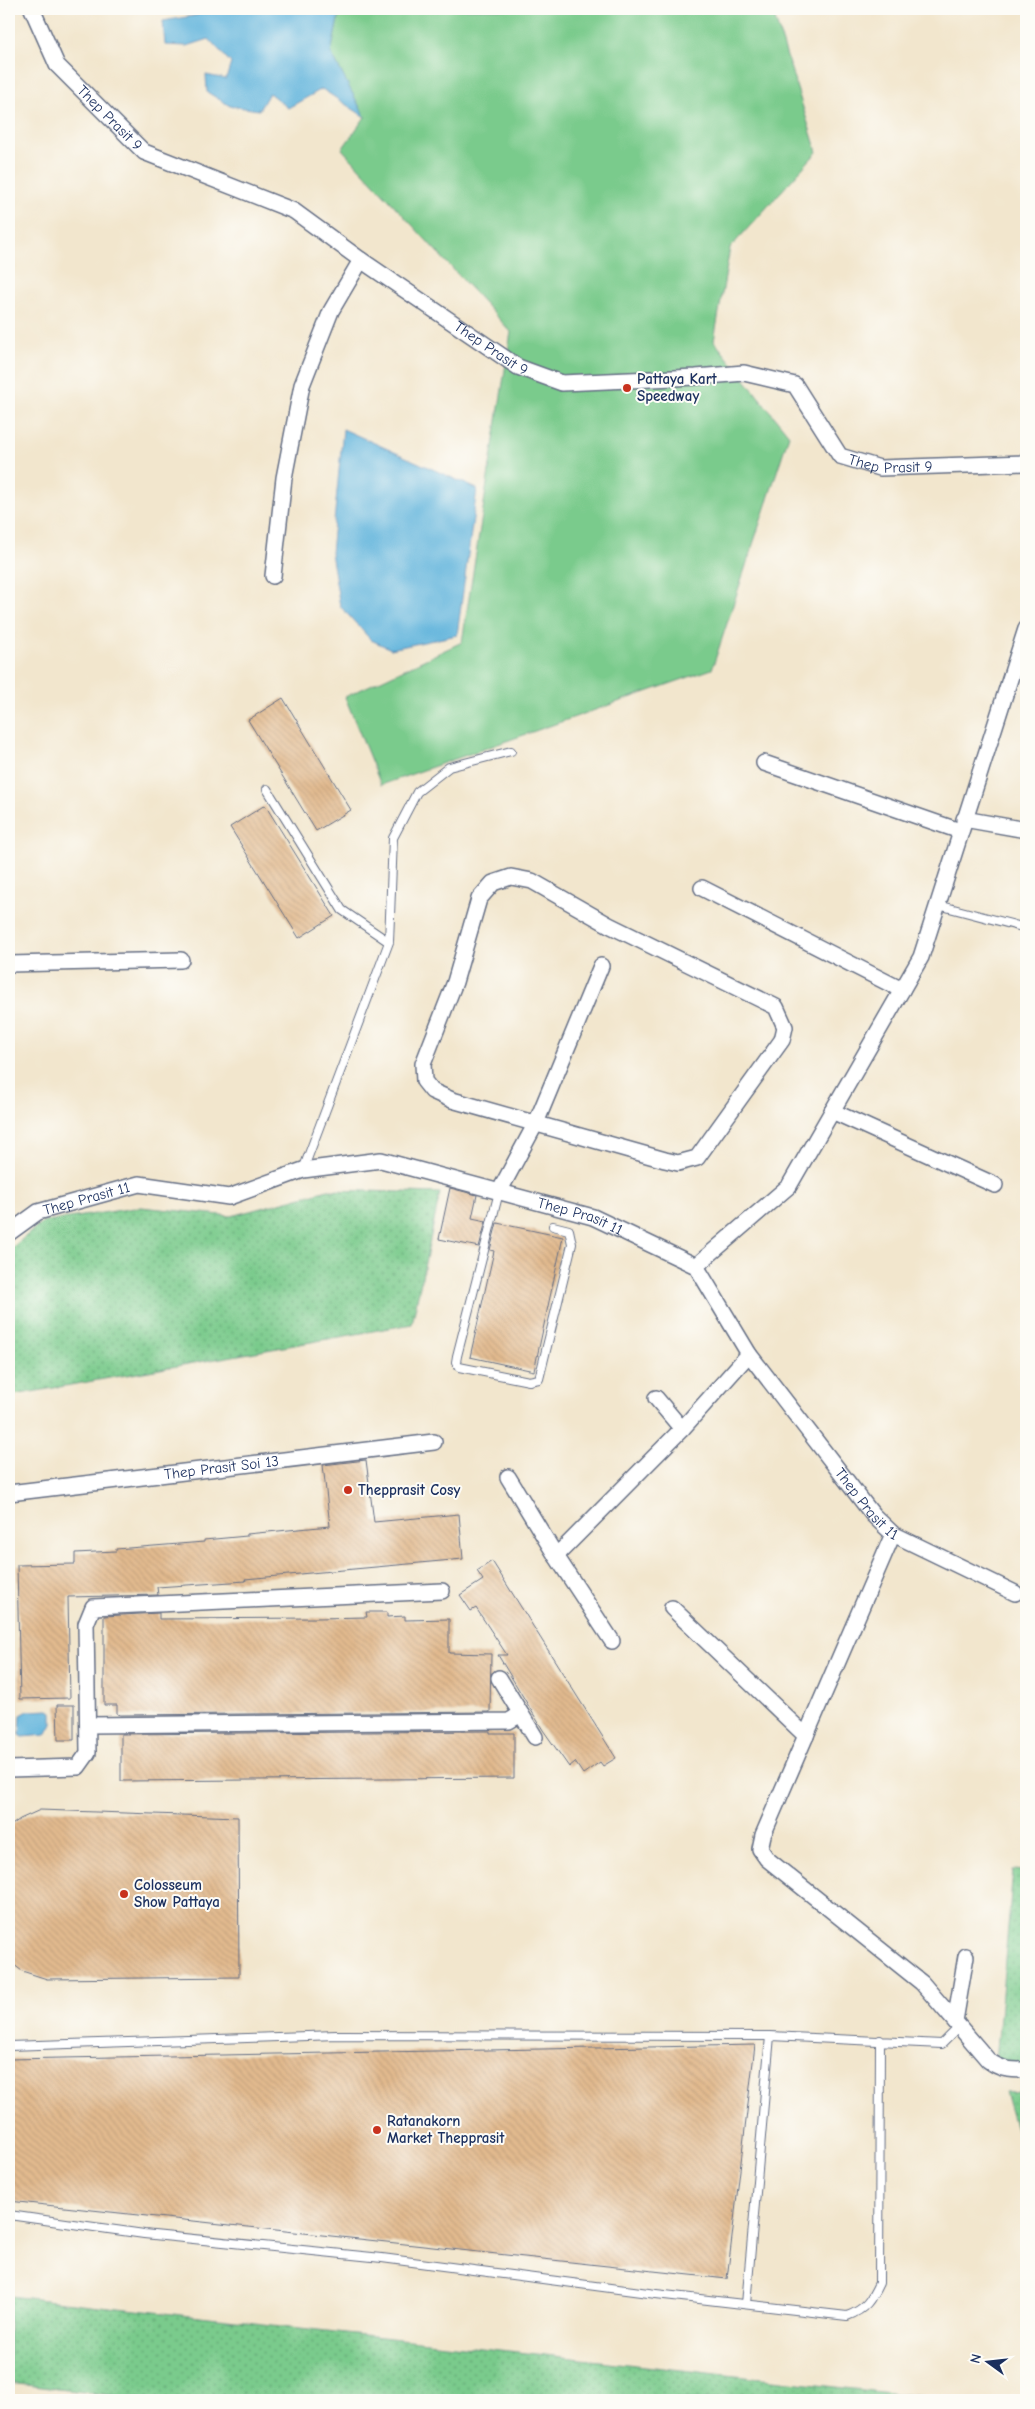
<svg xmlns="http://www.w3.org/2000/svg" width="1035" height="2409" font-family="'Comic Neue',sans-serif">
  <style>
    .green { fill: url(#green-dots); stroke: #4a7d75 }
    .pitch { fill: #7acb8c; stroke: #4a7d75 }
    .water { fill: #61b4dc; stroke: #3e729d }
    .building { fill: url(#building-back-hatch) }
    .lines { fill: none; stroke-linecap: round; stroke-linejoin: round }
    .service-casing { stroke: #666f85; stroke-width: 10 }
    .minor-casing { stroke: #666f85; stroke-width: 18 }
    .service { stroke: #fff; stroke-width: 8 }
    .minor { stroke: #fff; stroke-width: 15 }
    .poi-dot { fill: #c8321e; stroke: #fdfcf7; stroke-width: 2 }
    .labels { text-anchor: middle; stroke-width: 4; stroke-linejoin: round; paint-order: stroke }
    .street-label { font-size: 15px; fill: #1b2f5e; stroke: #fdfcf7 }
    .poi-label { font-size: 15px; font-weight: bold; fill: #1b2f5e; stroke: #fdfcf7; text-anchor: start }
  </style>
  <defs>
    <pattern id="green-dots" width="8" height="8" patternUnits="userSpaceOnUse" patternTransform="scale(1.25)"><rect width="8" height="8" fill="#7acb8c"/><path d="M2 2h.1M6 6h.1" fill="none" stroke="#63a576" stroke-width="1.8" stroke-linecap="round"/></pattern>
    <pattern id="building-back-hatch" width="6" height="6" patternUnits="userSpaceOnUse" patternTransform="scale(1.25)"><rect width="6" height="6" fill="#e2ba8e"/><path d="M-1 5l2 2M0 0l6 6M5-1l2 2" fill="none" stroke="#c1a07d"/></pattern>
  </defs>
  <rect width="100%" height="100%" fill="#fdfcf7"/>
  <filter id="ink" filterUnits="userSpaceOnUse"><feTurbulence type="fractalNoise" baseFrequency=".02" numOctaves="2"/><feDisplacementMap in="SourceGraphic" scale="10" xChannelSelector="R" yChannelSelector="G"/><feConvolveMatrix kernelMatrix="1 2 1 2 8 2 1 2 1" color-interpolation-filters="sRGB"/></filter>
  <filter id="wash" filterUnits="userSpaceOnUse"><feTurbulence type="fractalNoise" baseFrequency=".0096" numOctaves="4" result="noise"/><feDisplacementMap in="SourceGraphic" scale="20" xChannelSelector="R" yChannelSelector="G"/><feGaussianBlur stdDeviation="1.12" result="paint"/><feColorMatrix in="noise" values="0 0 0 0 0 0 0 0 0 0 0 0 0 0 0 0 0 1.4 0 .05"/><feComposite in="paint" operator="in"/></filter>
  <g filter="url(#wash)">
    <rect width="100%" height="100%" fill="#f2e6cd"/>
    <!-- green -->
    <path class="green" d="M 328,1190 L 440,1193 L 412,1324 L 9,1396 L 9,1250 L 43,1222 L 141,1207 L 231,1216 Z
      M 1013,1870 L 1026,1871 L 1026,2071 L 995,2072 Z
      M 1026,2091 L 1026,2163 L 1005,2092 Z
      M 9,2296 L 954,2400 L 149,2400 L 9,2383 Z"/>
    <!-- pitch -->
    <path class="pitch" d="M 340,9 L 772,9 L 817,152 L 730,248 L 714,341 L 789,435 L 712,669 L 381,785 L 345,697 L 462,642 L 511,332 L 342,149 L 365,117 L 331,53 Z"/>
    <!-- water -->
    <path class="water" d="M 203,9 L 340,9 L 331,53 L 365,117 L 322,89 L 288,108 L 269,93 L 259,110 L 230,106 L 207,92 L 206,75 L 226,79 L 231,63 L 209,39 L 187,46 L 165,45 L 163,21 L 198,15 Z
      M 343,429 L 477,489 L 457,635 L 391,649 L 371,640 L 340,606 L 331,553 Z
      M 49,1710 L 52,1712 L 52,1724 L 46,1735 L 23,1737 L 20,1735 L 21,1715 L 28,1711 Z"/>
    <g id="blocks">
      <!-- building -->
      <path class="building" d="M 283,698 L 351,810 L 316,831 L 248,720 Z
        M 265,805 L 334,916 L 299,938 L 230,827 Z
        M 450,1188 L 477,1195 L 472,1218 L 486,1221 L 479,1247 L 439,1239 Z
        M 497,1223 L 563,1237 L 534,1371 L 470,1357 L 494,1251 L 490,1250 Z
        M 366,1460 L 374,1522 L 459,1514 L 463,1559 L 245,1579 L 246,1581 L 157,1587 L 158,1595 L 68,1597 L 70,1698 L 20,1699 L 17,1565 L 75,1564 L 75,1553 L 116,1551 L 116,1549 L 204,1542 L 204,1540 L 247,1536 L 247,1534 L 330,1526 L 323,1465 Z
        M 492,1561 L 616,1758 L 603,1766 L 600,1762 L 583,1774 L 575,1762 L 569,1767 L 543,1730 L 498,1655 L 507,1655 L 476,1608 L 471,1611 L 460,1595 L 483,1580 L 477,1571 Z
        M 366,1612 L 387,1612 L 387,1617 L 405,1616 L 405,1620 L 449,1619 L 449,1653 L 491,1654 L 490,1712 L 120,1715 L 117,1714 L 117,1705 L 104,1705 L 104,1616 L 159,1613 L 159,1619 L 318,1618 L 367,1617 Z
        M 57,1705 L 74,1705 L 74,1740 L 58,1740 Z
        M 490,1731 L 490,1733 L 514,1733 L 514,1778 L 121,1781 L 121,1734 Z
        M 40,1810 L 238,1817 L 239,1977 L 47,1979 L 22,1971 L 9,1961 L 9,1827 L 20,1819 Z
        M 755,2045 L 727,2279 L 9,2201 L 9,2059 Z"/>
    </g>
  </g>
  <g filter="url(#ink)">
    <use href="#blocks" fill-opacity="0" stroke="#666f85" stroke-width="1"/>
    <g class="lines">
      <defs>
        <path id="service" d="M 267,789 L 342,910 L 389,942
          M 938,905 L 1026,928
          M 303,1170 L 389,942 L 393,838 L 417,792 L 449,767 L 511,751
          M 499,1192 L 457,1356 L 456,1362 L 459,1367 L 529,1381 L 539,1379 L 572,1244 L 569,1230 L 553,1226
          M 9,2046 L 337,2035 L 770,2036
          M 9,2215 L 144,2234 L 382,2258 L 656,2294 L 847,2316 C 866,2309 871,2300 879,2283 L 880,2040
          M 746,2304 L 770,2036 L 942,2044 L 960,2026"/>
        <g id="minor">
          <path id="s1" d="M 32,9 L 57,65 L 144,152 L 294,211 L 361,260 L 518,367 L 562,383 L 696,377 L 744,373 L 795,385 L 840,456 L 880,468 L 1026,463"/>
          <path d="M 273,576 L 284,478 L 302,385 L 331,311 L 361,260"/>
          <path d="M 764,763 L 960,831"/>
          <path d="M 964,819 L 1026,830"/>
          <path d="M 511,877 L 532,881 L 609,925 L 776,1007 L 785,1027 L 782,1040 L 697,1158 L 678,1163 L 665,1160 L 452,1100 L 432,1091 L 424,1081 L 423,1064 L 455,982 L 479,899 L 493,883 Z"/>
          <path d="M 702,888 L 902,990"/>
          <path d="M 9,964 L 181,960"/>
          <path d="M 832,1111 L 995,1185"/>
          <path d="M 499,1192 L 536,1123 L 601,966"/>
          <path id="s2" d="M 9,1233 L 38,1212 L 139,1184 L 229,1197 L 303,1170 L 381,1160 L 593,1217 L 696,1266 L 749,1354 L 873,1515 L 893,1534 L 1015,1593"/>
          <path d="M 696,1266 L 789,1186 L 921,957 L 1026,629"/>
          <path d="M 656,1398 L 682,1429"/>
          <path d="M 508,1477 L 556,1556 L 682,1429 L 749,1354"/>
          <path id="s3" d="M 9,1493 L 434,1442"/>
          <path d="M 893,1534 L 763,1835 L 760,1849 L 767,1859 L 922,1983 L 988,2060 C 1001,2070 1010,2070 1026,2070"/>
          <path d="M 556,1556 L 612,1641"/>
          <path d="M 672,1608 L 806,1736"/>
          <path d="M 499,1678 L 535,1737"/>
          <path d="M 88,1725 L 509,1721 L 521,1714"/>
          <path d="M 9,1769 L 78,1767 L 88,1753 L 86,1624 L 93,1607 L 442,1591"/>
          <path d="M 955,2021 L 966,1956"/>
        </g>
      </defs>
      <!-- service casing -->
      <use href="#service" class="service-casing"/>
      <!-- minor casing -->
      <use href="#minor" class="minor-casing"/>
      <!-- service -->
      <use href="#service" class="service"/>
      <!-- minor -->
      <use href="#minor" class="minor"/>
    </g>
  </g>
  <!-- markers -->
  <g class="poi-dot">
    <circle cx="627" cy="388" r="5"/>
    <circle cx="348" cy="1490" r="5"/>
    <circle cx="124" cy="1894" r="5"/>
    <circle cx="377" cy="2130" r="5"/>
  </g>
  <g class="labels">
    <!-- street labels -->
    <g class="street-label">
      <text dy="5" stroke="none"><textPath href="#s1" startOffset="136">Thep Prasit 9</textPath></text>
      <text dy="5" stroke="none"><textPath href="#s1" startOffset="586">Thep Prasit 9</textPath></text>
      <text dy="5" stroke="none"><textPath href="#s1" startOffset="1036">Thep Prasit 9</textPath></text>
      <text dy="5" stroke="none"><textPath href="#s2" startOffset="86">Thep Prasit 11</textPath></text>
      <text dy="5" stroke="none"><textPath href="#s2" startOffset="596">Thep Prasit 11</textPath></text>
      <text dy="5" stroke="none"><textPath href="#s3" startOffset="214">Thep Prasit Soi 13</textPath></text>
      <text dy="5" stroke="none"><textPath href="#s2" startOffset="1016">Thep Prasit 11</textPath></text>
    </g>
    <!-- poi labels -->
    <g class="poi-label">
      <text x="637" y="384">Pattaya Kart<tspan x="637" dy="17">Speedway</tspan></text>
      <text x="358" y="1495">Thepprasit Cosy</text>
      <text x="134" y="1890">Colosseum<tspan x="134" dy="17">Show Pattaya</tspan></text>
      <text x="387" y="2126">Ratanakorn<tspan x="387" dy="17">Market Thepprasit</tspan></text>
    </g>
  </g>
  <!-- margin -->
  <rect width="1035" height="2409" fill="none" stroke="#fdfcf7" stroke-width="30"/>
  <!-- north arrow -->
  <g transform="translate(988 2362) rotate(285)" stroke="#fdfcf7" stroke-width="4" paint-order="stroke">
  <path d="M0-4L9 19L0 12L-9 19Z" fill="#1b2f5e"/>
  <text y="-8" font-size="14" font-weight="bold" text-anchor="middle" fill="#1b2f5e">N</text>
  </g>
</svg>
